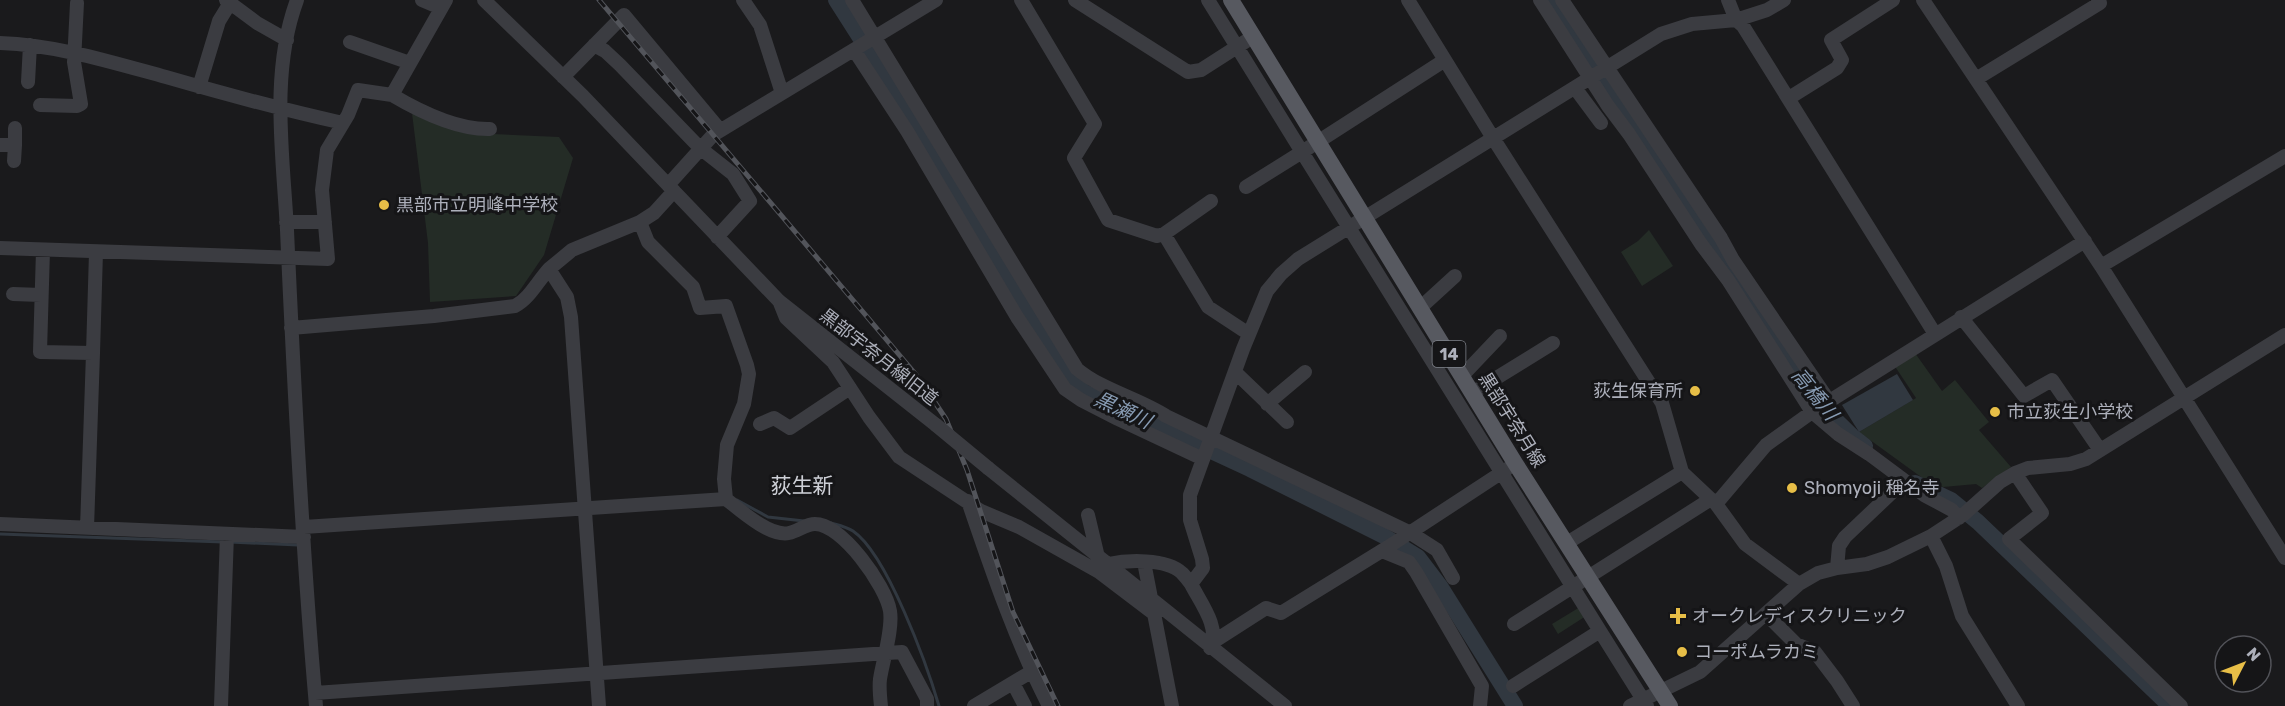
<svg xmlns="http://www.w3.org/2000/svg" width="2285" height="706" font-family="Rubik,'Noto Sans JP',sans-serif">
  <style>
    .green { fill: #242c26 }
    .water { fill: #313840 }
    .lines { fill: none; stroke-linecap: round; stroke-linejoin: round }
    .stream { stroke: #313840; stroke-width: 3 }
    .river { stroke: #313840; stroke-width: 16 }
    .minor { stroke: #3b3c41; stroke-width: 14 }
    .major { stroke: #575960; stroke-width: 16 }
    .rail-casing { stroke: #52545a; stroke-width: 5 }
    .rail { stroke: #151517; stroke-width: 3; stroke-dasharray: 9; stroke-linecap: butt }
    .minor-bridge { stroke: #3b3c41; stroke-width: 14 }
    .poi-dot { fill: #e7be47; stroke: #151517; stroke-width: 2 }
    .labels { text-anchor: middle; stroke-width: 6; stroke-linejoin: round; paint-order: stroke }
    .shield { fill: #151517; stroke: #7f828a; stroke-width: 1.5 }
    .shield-label { font-size: 16px; font-weight: bold; fill: #adb0bb }
    .poi-label { font-size: 18px; fill: #adb0bb; stroke: #151517; text-anchor: start }
    .street-label { font-size: 18px; fill: #adb0bb; stroke: #151517 }
    .water-label { font-size: 20px; font-style: italic; fill: #879bb3; stroke: #151517 }
    .quarter-label { font-size: 21px; fill: #ced0d7; stroke: #151517 }
  </style>
  <rect width="100%" height="100%" fill="#1a1a1c"/>
  <!-- green -->
  <path class="green" d="M 412,113 L 469,133 L 559,137 L 573,158 L 544,255 L 516,296 L 430,302 L 428,243 Z
    M 1649,230 L 1673,266 L 1642,286 L 1621,252 L 1638,241 Z
    M 1915,353 L 1942,391 L 1955,380 L 1989,422 L 1979,430 L 2011,467 L 1982,488 L 1976,484 L 1943,487 L 1928,482 L 1859,432 L 1916,398 L 1894,365 Z
    M 1580,607 L 1586,616 L 1558,634 L 1552,624 Z"/>
  <!-- water -->
  <path class="water" d="M 1897,374 L 1913,400 L 1859,432 L 1842,405 Z"/>
  <g class="lines">
    <!-- stream -->
    <path class="stream" d="M 737,500 L 768,517 L 804,521
      M 831,523 C 838,525 847,527 853,531 C 887,554 927,665 939,706
      M 0,534 L 223,542
      M 230,542 L 298,545"/>
    <!-- river -->
    <path class="river" d="M 836,0 L 880,69 L 1059,365 L 1084,392 L 1250,469 L 1384,536 L 1418,557 L 1440,586 L 1515,706
      M 1550,0 L 1682,196 L 1812,397 L 1852,436 L 1865,446
      M 1915,483 L 1951,500 L 1978,522 L 2170,706"/>
    <!-- minor -->
    <path class="minor" d="M 226,0 L 257,23 L 287,40
      M 297,0 C 270,73 283,154 287,230 C 294,388 302,548 316,706
      M 422,0 L 441,8
      M 484,0 L 583,96 L 779,301 L 936,425
      M 743,0 L 760,25 L 782,93
      M 852,0 L 1077,369 C 1102,390 1138,398 1166,416 L 1409,532 L 1437,550 L 1453,578
      M 1021,0 L 1095,124 L 1074,158 L 1108,220 L 1157,236 L 1164,234 L 1211,201
      M 1075,0 L 1188,72 L 1201,70 L 1254,36
      M 1208,0 L 1302,152 L 1246,187
      M 1408,0 L 1493,138 L 1662,403 L 1682,472 L 1716,504 L 1745,544 L 1799,584
      M 1540,0 L 1608,106 L 1629,134 L 1701,244 L 1728,280 L 1812,412 L 1838,434 L 1869,454 L 1924,495 L 1952,510 L 1959,518
      M 1562,0 L 1721,238 L 1733,260 L 1829,401
      M 1728,0 L 1736,20 L 1743,26 L 1935,334
      M 1923,0 L 2101,266 L 2285,558
      M 350,42 L 410,63
      M 0,43 C 57,45 111,62 166,77 C 225,94 283,110 343,123
      M 594,45 L 605,51 L 620,65 L 700,148 L 733,174 L 750,201 L 717,237
      M 854,50 L 907,131 L 1017,317 L 1065,389 L 1081,400 L 1118,419 L 1203,459
      M 1445,60 L 1302,152 L 1600,631 L 1513,686
      M 563,77 L 624,15 L 720,130
      M 1976,79 L 2100,3 L 2098,0
      M 28,82 L 30,45
      M 199,87 L 219,21 L 230,3
      M 1575,88 L 1601,123
      M 392,95 C 419,111 457,130 490,129
      M 1789,98 L 1837,68 L 1842,60 L 1831,40 L 1893,0
      M 40,105 L 77,106 L 81,104 L 74,62 L 77,3
      M 0,145 L 15,145 L 15,128
      M 14,161 L 15,145
      M 668,185 L 713,135 L 936,0
      M 286,222 L 325,222
      M 640,222 L 648,242 L 693,287 L 700,308 L 726,306 L 747,365 L 749,374 L 744,404 L 727,445 L 724,479 L 726,499
      M 1164,234 L 1208,307 L 1249,334
      M 0,248 L 328,259 L 322,190 L 327,150 L 348,115 L 358,90 L 392,95 L 446,0
      M 43,250 L 40,352 L 93,353 L 96,252
      M 2101,266 L 2285,156
      M 13,294 L 41,295
      M 780,303 L 786,318 L 833,362 L 869,417 L 899,457 L 981,511 L 1019,527 L 1099,572 L 1153,613
      M 1420,308 L 1455,276
      M 1961,317 L 2024,396 L 2052,380 L 2100,450
      M 291,328 L 434,316 L 515,306 C 529,299 538,281 549,269
      M 1235,372 L 1287,422
      M 1462,376 L 1500,336
      M 1472,393 L 1553,343
      M 1267,404 L 1305,372
      M 760,424 L 774,418 L 790,428 L 850,388
      M 988,468 L 1285,706
      M 2015,473 L 2042,513 L 2009,539 L 2181,706
      M 968,501 C 992,571 1015,640 1049,706
      M 1716,504 L 1766,445 L 1812,412 L 2085,241
      M 1088,515 L 1098,557
      M 0,524 L 304,537
      M 304,527 L 726,499 C 741,511 770,537 789,533 C 798,531 806,524 815,524 C 842,524 886,586 890,611 C 893,629 883,660 880,679 C 879,687 880,697 881,706
      M 87,528 L 93,353
      M 1931,536 L 1946,566 L 1962,616 L 2018,706
      M 1567,543 L 1682,472
      M 1382,551 L 1409,562 L 1416,572 L 1482,686 L 1480,706
      M 1144,562 L 1172,706
      M 1108,564 C 1127,560 1166,558 1182,573 C 1185,576 1188,580 1191,584
      M 1837,568 L 1839,546 L 1845,537 L 1904,481
      M 1766,614 L 1796,644 L 1815,652 L 1837,681 L 1853,706
      M 1514,624 L 1711,499
      M 1600,631 L 1647,706
      M 1213,642 L 1266,608 L 1281,613 L 1388,547 L 1507,469
      M 1210,648 C 1221,628 1200,602 1191,584 L 1203,568 L 1202,559 L 1190,520 L 1190,495 L 1243,349 L 1267,291 L 1281,274 L 1298,259 L 1661,34 L 1692,24 L 1736,20 L 1767,10 L 1784,0
      M 1013,683 L 1025,706
      M 315,693 L 902,652 L 927,699 L 927,706
      M 221,706 L 227,534
      M 599,706 L 571,317 L 567,297 L 549,269 L 572,250 L 640,222 L 654,213 L 674,191
      M 974,706 L 1031,672
      M 1630,706 L 1700,672 L 1799,584 L 1818,573 L 1837,568 L 1867,564 L 1888,557 L 1931,536 L 1963,515 L 2000,482 L 2015,473 L 2028,468 L 2070,464 L 2086,459 L 2285,335"/>
    <!-- major -->
    <path class="major" d="M 1231,0 L 1515,463 L 1670,706"/>
    <defs>
      <path id="rail" d="M 599,0 L 918,377 L 946,419 L 967,470 L 1013,612 L 1058,706"/>
    </defs>
    <!-- rail casing -->
    <use href="#rail" class="rail-casing"/>
    <!-- rail -->
    <use href="#rail" class="rail"/>
    <!-- minor-bridge -->
    <path class="minor-bridge" d="M 936,425 L 988,468"/>
  </g>
  <!-- markers -->
  <g class="poi-dot">
    <circle cx="384" cy="205" r="6"/>
    <circle cx="1695" cy="391" r="6"/>
    <circle cx="1995" cy="412" r="6"/>
    <circle cx="1792" cy="488" r="6"/>
    <path d="M1675 607h6v6h6v6h-6v6h-6v-6h-6v-6h6z"/>
    <circle cx="1682" cy="652" r="6"/>
  </g>
  <g class="labels">
    <!-- shield labels -->
    <rect class="shield" x="1432.5" y="341" width="33" height="26" rx="4.5"/>
    <g class="shield-label">
      <text x="1449" y="360">14</text>
    </g>
    <!-- poi labels -->
    <g class="poi-label">
      <text x="396" y="211">黒部市立明峰中学校</text>
      <text x="1683" y="397" text-anchor="end">荻生保育所</text>
      <text x="2007" y="418">市立荻生小学校</text>
      <text x="1804" y="494">Shomyoji 稱名寺</text>
      <text x="1692" y="622">オークレディスクリニック</text>
      <text x="1694" y="658">コーポムラカミ</text>
    </g>
    <!-- street labels -->
    <g class="street-label">
      <text transform="translate(879 357) rotate(38)" y="6">黒部宇奈月線旧道</text>
      <text transform="translate(1512 420) rotate(58)" y="6">黒部宇奈月線</text>
    </g>
    <!-- water labels -->
    <g class="water-label">
      <text transform="translate(1815 394) rotate(51)" y="7">高橋川</text>
      <text transform="translate(1123 410) rotate(25)" y="7">黒瀬川</text>
    </g>
    <!-- quarter labels -->
    <g class="quarter-label">
      <text x="802" y="493">荻生新</text>
    </g>
  </g>
  <!-- north arrow -->
  <g transform="translate(2243 664) rotate(48)"><circle r="28" fill="#151517" stroke="#525359" stroke-width="1.5"/>
  <path d="M0-4.5L10 22L0 15L-10 22Z" fill="#e7be47"/>
  <text y="-9" font-size="16" font-weight="bold" text-anchor="middle" fill="#adb0bb">N</text>
  </g>
</svg>
